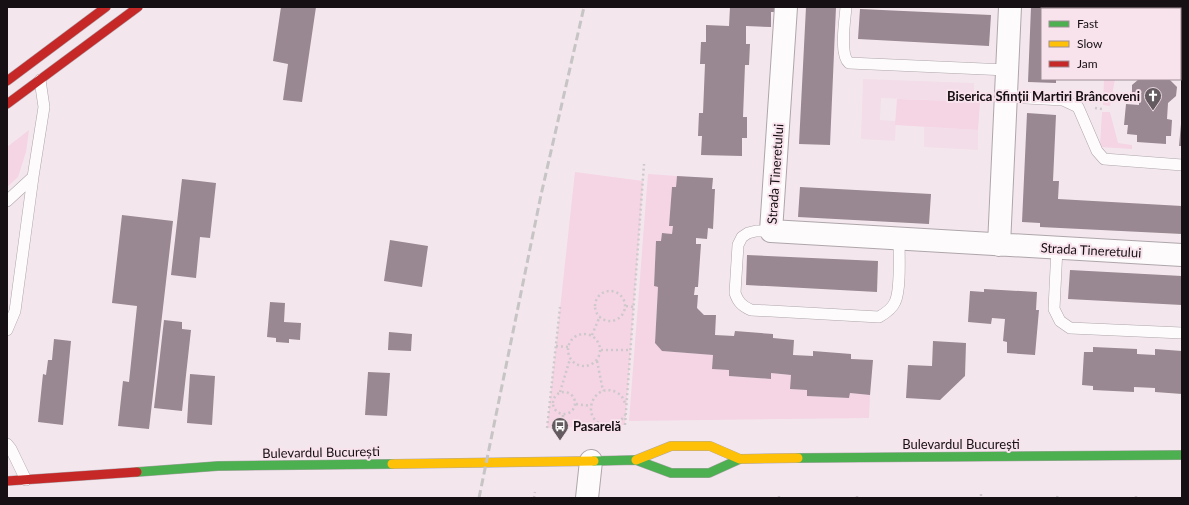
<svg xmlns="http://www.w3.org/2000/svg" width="1189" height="505" font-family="Lato,sans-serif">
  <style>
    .built { fill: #f3dde8 }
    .green { fill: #f5d4e4 }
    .building { fill: #998791 }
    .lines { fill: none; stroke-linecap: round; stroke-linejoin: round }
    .lane-casing { stroke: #aea5aa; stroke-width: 12 }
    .street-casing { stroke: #aea5aa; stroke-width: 24 }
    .fast-casing { stroke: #aea5aa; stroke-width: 10 }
    .slow-casing { stroke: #aea5aa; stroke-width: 10 }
    .jam-casing { stroke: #aea5aa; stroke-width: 10 }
    .path { stroke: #cdc9ca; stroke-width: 2.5; stroke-dasharray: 2 3; stroke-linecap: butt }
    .lane { stroke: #fdfbfc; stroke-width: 11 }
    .street { stroke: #fdfbfc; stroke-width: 22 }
    .fast { stroke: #4caf50; stroke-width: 9 }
    .slow { stroke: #ffc107; stroke-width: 9 }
    .jam { stroke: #c62828; stroke-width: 9 }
    .rail { stroke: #c7c4c5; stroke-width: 3; stroke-dasharray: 8 4; stroke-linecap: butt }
    .labels { text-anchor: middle; stroke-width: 4; stroke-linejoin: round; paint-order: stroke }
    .poi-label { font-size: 13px; font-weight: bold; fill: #160f13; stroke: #f8e2ec; text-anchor: end }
    .street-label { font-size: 13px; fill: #160f13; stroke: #f8e2ec }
  </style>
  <rect width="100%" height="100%" fill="#f3e7ed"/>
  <!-- built -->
  <path class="built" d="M 863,79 L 974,83 L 974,102 L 881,98 L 880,120 L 896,121 L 895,141 L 861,139 Z
    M 924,127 L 978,130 L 978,150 L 924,147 Z"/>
  <!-- green -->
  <path class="green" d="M 1104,79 L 1115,79 L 1110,106 L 1103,105 Z
    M 897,99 L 980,102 L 978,130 L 895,125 Z
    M 1102,112 L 1110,112 L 1118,143 L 1132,145 L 1132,149 L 1100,147 Z
    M 29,130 L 26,152 L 18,177 L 7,187 L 7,147 Z
    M 575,172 L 643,181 L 625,425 L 547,428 Z
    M 648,174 L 677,176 L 676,187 L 672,188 L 669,226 L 673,226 L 672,234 L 662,233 L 661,241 L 656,241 L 654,286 L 658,287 L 655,343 L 662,351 L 713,355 L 712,369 L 729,370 L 729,376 L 771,379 L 771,373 L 791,375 L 790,389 L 807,390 L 807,396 L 849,398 L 850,393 L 870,395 L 869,418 L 629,421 Z"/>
  <!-- building -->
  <path class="building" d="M 281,7 L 316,7 L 302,102 L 283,100 L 288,64 L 273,61 Z
    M 730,7 L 776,7 L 775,12 L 771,12 L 771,27 L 746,26 L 746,44 L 750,44 L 749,65 L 745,65 L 743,117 L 747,117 L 747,138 L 742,138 L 742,156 L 701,155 L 702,136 L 698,136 L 699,113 L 703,113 L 705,64 L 700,64 L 701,42 L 706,42 L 706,25 L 729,26 Z
    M 806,7 L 836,7 L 830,145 L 799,144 Z
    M 1031,7 L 1059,7 L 1059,9 L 1042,9 L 1042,79 L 1056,79 L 1056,83 L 1028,82 Z
    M 860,9 L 991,15 L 989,46 L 858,39 Z
    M 1139,79 L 1169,79 L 1177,87 L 1176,96 L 1168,103 L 1167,119 L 1172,120 L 1171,136 L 1166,136 L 1166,144 L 1137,142 L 1137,135 L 1127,134 L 1128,125 L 1124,125 L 1126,104 L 1139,105 L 1139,102 L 1132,95 L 1132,85 Z
    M 1027,113 L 1056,115 L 1053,181 L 1059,181 L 1058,199 L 1182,206 L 1182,234 L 1040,227 L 1040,223 L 1022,222 Z
    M 1181,124 L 1182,124 L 1182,146 L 1179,146 Z
    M 677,176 L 713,178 L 712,189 L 715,189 L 713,229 L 708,228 L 707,239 L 696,238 L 696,244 L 701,244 L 698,287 L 695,287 L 694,295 L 698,295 L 697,308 L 704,315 L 716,315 L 715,335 L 734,336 L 735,331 L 773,334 L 773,338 L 794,340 L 793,355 L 813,356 L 813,351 L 851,354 L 851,359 L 873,360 L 870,395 L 850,393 L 849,398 L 807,396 L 807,390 L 790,389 L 791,375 L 771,373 L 771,379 L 729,376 L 729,370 L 712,369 L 713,355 L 662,351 L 655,343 L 658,287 L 654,286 L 656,241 L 661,241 L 662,233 L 672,234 L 673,226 L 669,226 L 672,187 L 676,187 Z
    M 182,179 L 216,183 L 210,238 L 200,237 L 196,278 L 171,275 Z
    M 800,187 L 931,194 L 929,224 L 798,217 Z
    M 122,215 L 173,221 L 149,429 L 118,426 L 123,381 L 129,382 L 137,306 L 112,303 Z
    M 390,240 L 428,246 L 422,287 L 384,281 Z
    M 747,255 L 878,261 L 877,292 L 746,285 Z
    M 1070,270 L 1182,276 L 1182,305 L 1068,299 Z
    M 984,289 L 1037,292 L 1036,310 L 1039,310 L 1035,355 L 1007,353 L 1007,342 L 1003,341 L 1005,319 L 992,318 L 991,324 L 968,322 L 970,291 L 984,292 Z
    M 270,302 L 285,303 L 284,322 L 301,323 L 300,340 L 289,339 L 289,343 L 276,342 L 276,338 L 267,337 Z
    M 164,320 L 182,322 L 182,329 L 191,330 L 182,411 L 154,408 Z
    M 389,332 L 412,334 L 411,351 L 388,350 Z
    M 54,339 L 71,341 L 63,425 L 38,422 L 43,374 L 46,375 L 48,360 L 52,360 Z
    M 933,341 L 966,343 L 965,376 L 940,400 L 906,398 L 908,365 L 932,366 Z
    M 1093,347 L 1137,349 L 1137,354 L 1155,355 L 1155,349 L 1182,351 L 1182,394 L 1155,392 L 1155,388 L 1134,387 L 1134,392 L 1093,390 L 1093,386 L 1082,385 L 1084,352 L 1093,352 Z
    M 368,372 L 390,373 L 387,416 L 365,415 Z
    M 190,374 L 215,376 L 212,425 L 187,423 Z"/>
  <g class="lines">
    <defs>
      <path id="lane" d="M 846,7 C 845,21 839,54 849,63 L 1007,70
        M 1006,97 L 1063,100 L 1078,107 L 1097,151 L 1104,159 L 1182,165
        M 7,201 L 33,177 L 44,107 L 40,80
        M 771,231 L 756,231 L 748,233 L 742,237 L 738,245 L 735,293 C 738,302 742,306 751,310 L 879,317 C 886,313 892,309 895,302 C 901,290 899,253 899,239
        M 1057,248 L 1054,309 L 1060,321 L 1070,328 L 1182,333
        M 7,330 L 15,311 L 33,177
        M 7,444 L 11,449 L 26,480"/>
      <path id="street" d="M 786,7 L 771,231 L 1182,255
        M 1094,7 L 1119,9
        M 1180,13 L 1182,13
        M 999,245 L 1010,7
        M 587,498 L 591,461"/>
      <path id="fast" d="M 798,458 L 1182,455
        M 594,461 L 636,460 L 671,473 L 709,473 L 740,459
        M 137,472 L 218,466 L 392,464"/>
      <path id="slow" d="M 636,460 L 671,446 L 710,446 L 740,459 L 798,458
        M 392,464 L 594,461"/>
      <path id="jam" d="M 7,81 L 106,7
        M 7,104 L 138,7
        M 7,481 L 137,472"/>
    </defs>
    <!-- lane casing -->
    <use href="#lane" class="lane-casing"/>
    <!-- street casing -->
    <use href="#street" class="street-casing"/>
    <!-- fast casing -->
    <use href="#fast" class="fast-casing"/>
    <!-- slow casing -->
    <use href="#slow" class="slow-casing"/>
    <!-- jam casing -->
    <use href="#jam" class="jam-casing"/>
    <!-- path -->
    <path class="path" d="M 1095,108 L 1102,109
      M595 306a15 15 0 1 1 30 0a15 15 0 1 1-30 0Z
      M 626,306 L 634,307
      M568 350a16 16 0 1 1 32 0a16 16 0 1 1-32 0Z
      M 592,335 L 600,316
      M 556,346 L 568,347
      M 601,350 L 630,350
      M 597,361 L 603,391
      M553 403a11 11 0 1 1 22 0a11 11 0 1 1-22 0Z
      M 560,392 L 570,359
      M 576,404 L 591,406
      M 625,425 L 644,164
      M 608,426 C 578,422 592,381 616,392 C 621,395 624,398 625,404
      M 614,426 L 619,423 L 625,415
      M 563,427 L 563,414
      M 547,428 L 560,307
      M 981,494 L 981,498
      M 534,498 L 535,492
      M 779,498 L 779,495
      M 857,498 L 857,495
      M 1057,498 L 1058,494
      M 1136,498 L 1136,494"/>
    <!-- lane -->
    <use href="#lane" class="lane"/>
    <!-- street -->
    <use href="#street" class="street"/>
    <!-- fast -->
    <use href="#fast" class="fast"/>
    <!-- slow -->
    <use href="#slow" class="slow"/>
    <!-- jam -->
    <use href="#jam" class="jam"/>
    <!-- rail -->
    <path class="rail" d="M 479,498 L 541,195 L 584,7"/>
  </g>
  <!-- icons -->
  <defs>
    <symbol id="church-pin" viewBox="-11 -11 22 30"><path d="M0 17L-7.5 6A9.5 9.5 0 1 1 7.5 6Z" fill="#635b5f" stroke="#f8e2ec"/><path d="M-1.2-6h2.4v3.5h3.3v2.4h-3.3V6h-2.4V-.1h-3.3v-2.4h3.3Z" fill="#fff"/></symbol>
    <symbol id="bus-pin" viewBox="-11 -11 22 30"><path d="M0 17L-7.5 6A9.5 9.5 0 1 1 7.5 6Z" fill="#635b5f" stroke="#f8e2ec"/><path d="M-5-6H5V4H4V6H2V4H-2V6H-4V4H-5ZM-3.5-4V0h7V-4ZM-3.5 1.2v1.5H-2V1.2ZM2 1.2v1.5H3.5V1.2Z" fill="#fff"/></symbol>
  </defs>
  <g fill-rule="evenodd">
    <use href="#church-pin" x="1143" y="86" width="20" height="27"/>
    <use href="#bus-pin" x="550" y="416" width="20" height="27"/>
  </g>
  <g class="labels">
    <!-- poi labels -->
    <g class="poi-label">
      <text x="1140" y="101">Biserica Sfinții Martiri Brâncoveni</text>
      <text x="573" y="431" text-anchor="start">Pasarelă</text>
    </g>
    <!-- street labels -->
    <g class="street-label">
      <text transform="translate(775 174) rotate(-86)" y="5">Strada Tineretului</text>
      <text transform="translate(1091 250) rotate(3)" y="5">Strada Tineretului</text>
      <text x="961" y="449">Bulevardul București</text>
      <text transform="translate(321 452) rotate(-1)" y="5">Bulevardul București</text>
    </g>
  </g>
  <!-- border -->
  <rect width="1189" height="505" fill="none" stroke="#160f13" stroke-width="16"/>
  <!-- legend -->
  <rect x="1041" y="8" width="140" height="72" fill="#f8e2ec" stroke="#9e8e95"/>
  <rect x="1049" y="21" width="20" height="6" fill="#4caf50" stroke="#9e8e95"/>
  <text x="1077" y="28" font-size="12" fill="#160f13">Fast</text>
  <rect x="1049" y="41" width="20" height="6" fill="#ffc107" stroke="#9e8e95"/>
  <text x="1077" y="48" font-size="12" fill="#160f13">Slow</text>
  <rect x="1049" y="61" width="20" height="6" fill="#c62828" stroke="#9e8e95"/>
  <text x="1077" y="68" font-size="12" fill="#160f13">Jam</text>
</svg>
